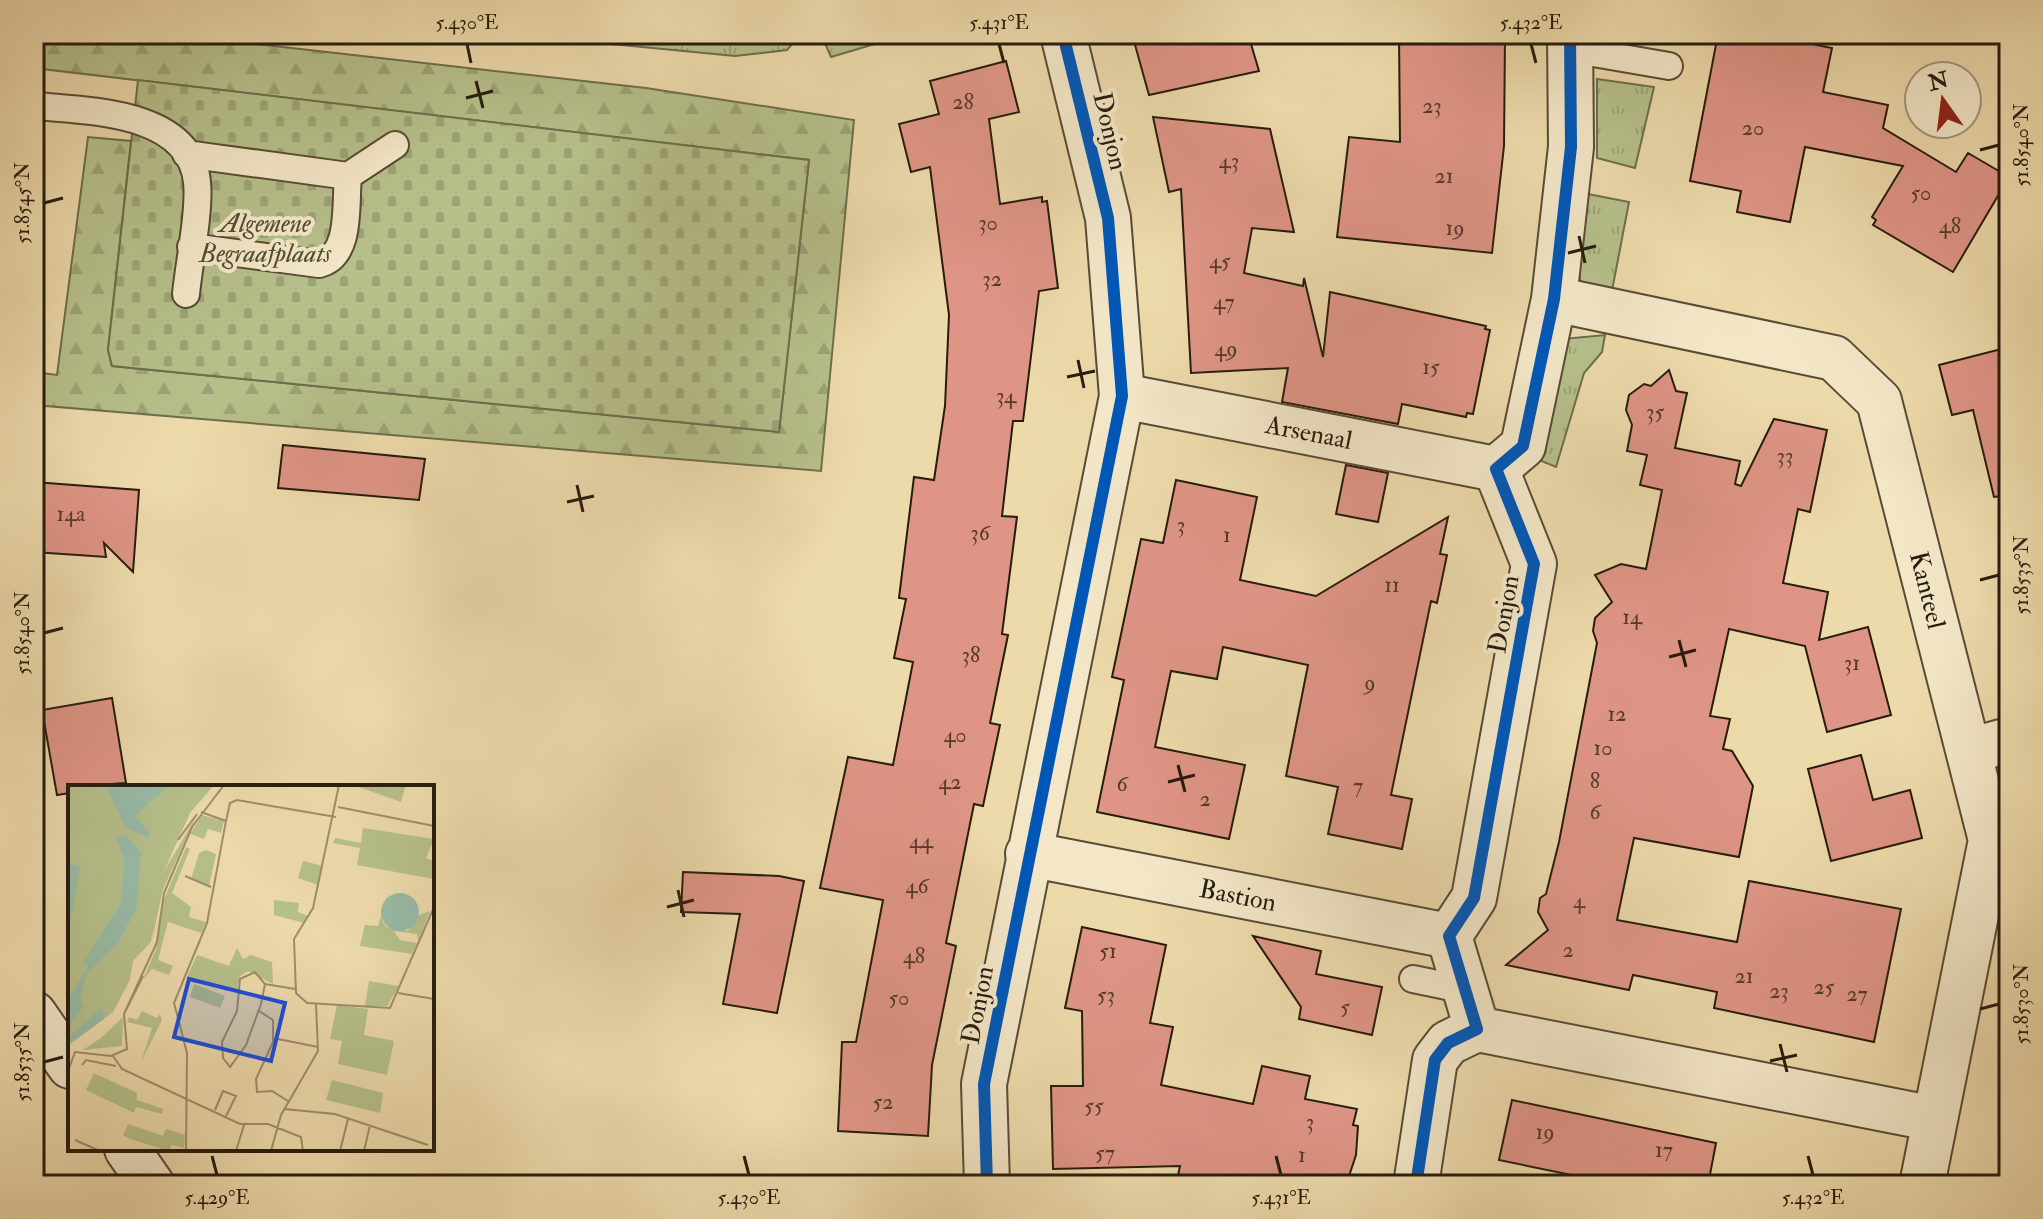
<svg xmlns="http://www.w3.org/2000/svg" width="2043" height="1219" font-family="'IM FELL Double Pica',serif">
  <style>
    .grass { fill: url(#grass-tufts); stroke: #6e6e4c; stroke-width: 2 }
    .forest { fill: url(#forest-firs); stroke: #6e6e4c; stroke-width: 2 }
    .cemetery { fill: url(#cemetery-stones); stroke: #6e6e4c; stroke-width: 2 }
    .building { fill: #df9586; stroke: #271c0e; stroke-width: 2 }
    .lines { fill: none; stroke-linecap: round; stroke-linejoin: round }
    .lane-casing { stroke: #584c35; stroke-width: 30 }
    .street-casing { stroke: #584c35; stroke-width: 48 }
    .lane { stroke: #f3e7c8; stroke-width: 26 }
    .street { stroke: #f3e7c8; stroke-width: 44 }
    .cycleway-casing { stroke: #f3e7c8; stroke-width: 17 }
    .cycleway { stroke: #0057b8; stroke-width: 12 }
    .ticks { fill: none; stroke: #271c0e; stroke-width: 3 }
    .labels { text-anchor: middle; stroke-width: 8; stroke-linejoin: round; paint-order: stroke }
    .number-label { font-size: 22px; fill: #553a2c }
    .street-label { font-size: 26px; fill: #271c0e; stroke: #f3e7c8 }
    .park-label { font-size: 26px; font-style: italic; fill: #524d34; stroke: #f3e7c8 }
    .inset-road { fill: none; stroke: #9e8e6c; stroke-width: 2 }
    .view { fill: #1d4ed8; fill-opacity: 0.15; stroke: #1d4ed8; stroke-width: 4 }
    .inset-edge { fill: none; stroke: #271c0e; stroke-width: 4 }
    .neatline { fill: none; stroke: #271c0e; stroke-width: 3 }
    .ticks-label { font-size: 20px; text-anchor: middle; fill: #271c0e }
  </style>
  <defs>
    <pattern id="grass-tufts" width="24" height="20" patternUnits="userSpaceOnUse" patternTransform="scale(2)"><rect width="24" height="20" fill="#b6c08b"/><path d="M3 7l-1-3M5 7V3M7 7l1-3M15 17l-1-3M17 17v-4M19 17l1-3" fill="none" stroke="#9ca477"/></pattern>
    <pattern id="forest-firs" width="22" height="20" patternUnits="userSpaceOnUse" patternTransform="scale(2)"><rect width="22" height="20" fill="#b6c08b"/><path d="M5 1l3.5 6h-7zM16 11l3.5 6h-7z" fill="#9ca477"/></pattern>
    <pattern id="cemetery-stones" width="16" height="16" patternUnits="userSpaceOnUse" patternTransform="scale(2)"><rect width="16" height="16" fill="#b6c08b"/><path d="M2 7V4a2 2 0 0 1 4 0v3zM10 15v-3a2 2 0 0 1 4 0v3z" fill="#9ca477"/></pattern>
  </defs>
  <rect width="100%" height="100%" fill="#eddaab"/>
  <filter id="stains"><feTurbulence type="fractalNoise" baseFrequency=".0025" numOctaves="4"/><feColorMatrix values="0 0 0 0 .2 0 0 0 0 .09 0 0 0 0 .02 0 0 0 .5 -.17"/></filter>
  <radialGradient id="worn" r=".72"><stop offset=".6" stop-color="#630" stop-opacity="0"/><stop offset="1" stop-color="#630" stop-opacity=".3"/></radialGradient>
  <!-- grass -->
  <path class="grass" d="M 508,34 L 801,34 L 787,50 L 735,56 Z
    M 821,34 L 908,34 L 831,57 Z
    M 1597,79 L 1654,87 L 1635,168 L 1597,158 Z
    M 1588,194 L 1629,202 L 1611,296 L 1580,282 L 1579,256 Z
    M 1605,335 L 1602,352 L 1584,373 L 1556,467 L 1529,456 L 1563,339 Z"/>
  <!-- forest -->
  <path class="forest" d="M 34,34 L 168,34 L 646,88 L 854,120 L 821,471 L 34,405 L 34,372 L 57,375 L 88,137 L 131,141 L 108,350 L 112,366 L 779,432 L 809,160 L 34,68 Z"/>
  <!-- cemetery -->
  <path class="cemetery" d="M 138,80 L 809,160 L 779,432 L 112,366 L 108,350 Z"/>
  <!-- building -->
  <path class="building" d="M 1132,34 L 1248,34 L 1259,71 L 1149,95 Z
    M 1399,34 L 1505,37 L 1504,146 L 1492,253 L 1337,237 L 1349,137 L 1400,142 Z
    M 1718,34 L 1818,34 L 1816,45 L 1832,48 L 1823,92 L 1888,105 L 1883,128 L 1956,172 L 1968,153 L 2009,177 L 1953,272 L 1873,225 L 1876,220 L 1872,217 L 1903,166 L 1805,147 L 1790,222 L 1737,212 L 1741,191 L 1690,181 Z
    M 1006,61 L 1019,112 L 989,119 L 1000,204 L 1042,197 L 1042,202 L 1047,201 L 1058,288 L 1039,291 L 1023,421 L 1013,421 L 1002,516 L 1017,517 L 1002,634 L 1008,635 L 990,723 L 1000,725 L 983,806 L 974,804 L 946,943 L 956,946 L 932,1065 L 928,1136 L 838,1131 L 842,1042 L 856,1042 L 883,900 L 820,888 L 848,757 L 893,765 L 913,662 L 894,658 L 906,599 L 899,598 L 914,477 L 934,480 L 945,406 L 949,315 L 930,167 L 911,172 L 899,124 L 939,114 L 930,81 Z
    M 1153,117 L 1270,129 L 1294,232 L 1252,228 L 1244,273 L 1303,286 L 1304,278 L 1323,357 L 1330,292 L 1486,326 L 1485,329 L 1490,330 L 1473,414 L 1467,413 L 1466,417 L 1402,404 L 1398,424 L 1282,402 L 1288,368 L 1191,373 L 1181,189 L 1169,192 Z
    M 2009,347 L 2009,495 L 1994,497 L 1973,410 L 1952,415 L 1939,365 Z
    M 1669,370 L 1676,391 L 1687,393 L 1675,448 L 1740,461 L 1735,484 L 1741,486 L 1774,419 L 1827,430 L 1810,512 L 1798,509 L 1783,583 L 1828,592 L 1819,640 L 1868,627 L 1891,715 L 1827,732 L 1805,646 L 1729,629 L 1710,716 L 1730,719 L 1723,749 L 1732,751 L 1753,786 L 1739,857 L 1634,838 L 1617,920 L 1737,942 L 1749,881 L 1901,909 L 1874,1042 L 1714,1008 L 1717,992 L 1633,975 L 1629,990 L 1506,965 L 1548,930 L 1538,912 L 1540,898 L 1546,894 L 1559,842 L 1597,643 L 1593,631 L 1595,618 L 1612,602 L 1595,575 L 1621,564 L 1646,569 L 1662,490 L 1640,485 L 1647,455 L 1627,451 L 1632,425 L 1626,410 L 1629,395 L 1644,384 L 1651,386 Z
    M 283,445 L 425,459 L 419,500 L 278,488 Z
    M 1346,465 L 1388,473 L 1378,522 L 1336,514 Z
    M 1176,480 L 1257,497 L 1240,580 L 1316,596 L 1448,517 L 1440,554 L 1447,555 L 1437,603 L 1431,601 L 1391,795 L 1412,799 L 1402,849 L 1328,834 L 1338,787 L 1286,776 L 1308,665 L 1223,647 L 1217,679 L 1171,671 L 1155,747 L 1245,765 L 1229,839 L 1097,812 L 1124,680 L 1112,677 L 1141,539 L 1163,543 Z
    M 34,482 L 139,490 L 133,572 L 104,543 L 106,557 L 34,552 Z
    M 112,698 L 126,783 L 70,787 L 70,793 L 57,795 L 42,710 Z
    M 1861,755 L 1873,800 L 1910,790 L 1922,838 L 1831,861 L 1808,769 Z
    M 683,872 L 779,876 L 804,881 L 777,1013 L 723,1004 L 740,914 L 681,912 Z
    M 1082,927 L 1166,945 L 1150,1023 L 1173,1027 L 1161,1085 L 1253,1104 L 1262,1066 L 1310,1076 L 1305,1099 L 1357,1109 L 1353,1125 L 1358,1126 L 1356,1155 L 1346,1185 L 1176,1185 L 1180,1166 L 1053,1169 L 1051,1086 L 1083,1086 L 1082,1011 L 1065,1008 Z
    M 1253,936 L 1321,951 L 1316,974 L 1382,987 L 1372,1035 L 1299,1019 L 1301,1007 Z
    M 1512,1100 L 1716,1143 L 1708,1185 L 1620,1185 L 1499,1160 Z"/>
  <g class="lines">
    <defs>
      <path id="lane" d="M 1570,49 L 1669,66
        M 36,106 C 88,111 190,111 197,182 C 200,211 189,263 186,294
        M 186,154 L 348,176 L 395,145
        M 191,247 L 319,264 C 352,256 345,204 348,176
        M 1413,979 L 1466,990"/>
      <path id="street" d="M 1554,299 L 1834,358 L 1879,401 L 1991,840 L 1922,1185
        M 1122,396 L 1496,469
        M 1969,751 L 2009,740
        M 1028,854 L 1449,936
        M 34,1014 L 70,1066
        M 1477,1029 L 1935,1119
        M 127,1149 L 152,1185
        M 987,1185 L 984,1084 L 1122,396 L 1108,218 L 1063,34
        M 1416,1185 L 1435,1060 L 1448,1043 L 1477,1029 L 1449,936 L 1474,898 L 1534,564 L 1496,469 L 1523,446 L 1554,299 L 1571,147 L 1570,34"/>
    </defs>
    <!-- lane casing -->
    <use href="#lane" class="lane-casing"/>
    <!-- street casing -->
    <use href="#street" class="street-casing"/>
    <!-- lane -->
    <use href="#lane" class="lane"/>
    <!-- street -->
    <use href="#street" class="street"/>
    <defs>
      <path id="cycleway" d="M 987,1185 L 984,1084 L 1122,396 L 1108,218 L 1063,34
        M 1416,1185 L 1435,1060 L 1448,1043 L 1477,1029 L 1449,936 L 1474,898 L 1534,564 L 1496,469 L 1523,446 L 1554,299 L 1571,147 L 1570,34"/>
    </defs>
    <!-- cycleway casing -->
    <use href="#cycleway" class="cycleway-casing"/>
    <!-- cycleway -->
    <use href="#cycleway" class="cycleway"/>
  </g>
  <!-- ticks -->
  <path class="ticks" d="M 467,44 L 471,63M 999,44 L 1004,63M 1531,44 L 1536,63M 476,81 L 483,108M 466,98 L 493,91M 1980,150 L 1999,145M 44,203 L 63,198M 1579,236 L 1585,263M 1568,253 L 1596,246M 1078,360 L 1084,388M 1067,377 L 1095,371M 577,485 L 583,512M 567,502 L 594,496M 1980,580 L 1999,575M 44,633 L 63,628M 1679,640 L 1686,667M 1669,657 L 1696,650M 1178,765 L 1185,792M 1168,782 L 1195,775M 678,890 L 684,917M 667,907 L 694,900M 1980,1009 L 1999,1004M 1780,1044 L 1787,1072M 1770,1061 L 1797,1055M 44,1062 L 63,1057M 212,1156 L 217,1175M 744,1156 L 749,1175M 1276,1156 L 1281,1175M 1808,1156 L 1813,1175"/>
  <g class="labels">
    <!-- number labels -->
    <g class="number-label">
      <text x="963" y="109">28</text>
      <text x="1432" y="113">23</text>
      <text x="1753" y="135">20</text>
      <text x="1229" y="168">43</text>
      <text x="1444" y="183">21</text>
      <text x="1921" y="200">50</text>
      <text x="988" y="230">30</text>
      <text x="1950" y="233">48</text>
      <text x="1455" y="235">19</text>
      <text x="1220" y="268">45</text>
      <text x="992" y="286">32</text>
      <text x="1224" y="309">47</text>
      <text x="1226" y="356">49</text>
      <text x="1431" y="374">15</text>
      <text x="1006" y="403">34</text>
      <text x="1655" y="419">35</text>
      <text x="1785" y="463">33</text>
      <text x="71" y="521">14a</text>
      <text x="1181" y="532">3</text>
      <text x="980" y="540">36</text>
      <text x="1227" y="542">1</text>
      <text x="1392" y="592">11</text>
      <text x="1632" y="624">14</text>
      <text x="971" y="662">38</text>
      <text x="1852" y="670">31</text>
      <text x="1370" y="690">9</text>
      <text x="1617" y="721">12</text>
      <text x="955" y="742">40</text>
      <text x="1603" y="755">10</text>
      <text x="1595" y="788">8</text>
      <text x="950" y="789">42</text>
      <text x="1122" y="791">6</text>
      <text x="1358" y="793">7</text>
      <text x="1205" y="806">2</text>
      <text x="1595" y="819">6</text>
      <text x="921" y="848">44</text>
      <text x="917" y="893">46</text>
      <text x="1579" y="908">4</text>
      <text x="1568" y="957">2</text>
      <text x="1108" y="958">51</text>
      <text x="914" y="963">48</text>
      <text x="1744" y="983">21</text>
      <text x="1824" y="994">25</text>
      <text x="1779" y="998">23</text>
      <text x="1857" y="1001">27</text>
      <text x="1106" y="1002">53</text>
      <text x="899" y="1005">50</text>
      <text x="1345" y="1014">5</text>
      <text x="883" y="1109">52</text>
      <text x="1094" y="1113">55</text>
      <text x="1310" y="1129">3</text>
      <text x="1545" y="1139">19</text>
      <text x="1664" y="1157">17</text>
      <text x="1105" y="1160">57</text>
      <text x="1302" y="1162">1</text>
    </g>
    <!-- street labels -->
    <g class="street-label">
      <text transform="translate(1111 131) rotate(77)" y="9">Donjon</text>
      <text transform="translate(1309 432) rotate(11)" y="9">Arsenaal</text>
      <text transform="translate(1928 590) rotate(76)" y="9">Kanteel</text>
      <text transform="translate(1503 614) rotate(-80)" y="9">Donjon</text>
      <text transform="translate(1238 895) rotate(11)" y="9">Bastion</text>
      <text transform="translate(977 1005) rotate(-79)" y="9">Donjon</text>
    </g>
    <!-- park labels -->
    <g class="park-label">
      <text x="265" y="232">Algemene<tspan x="265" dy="30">Begraafplaats</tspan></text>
    </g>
  </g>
  <!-- overview -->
  <g transform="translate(68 785)">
    <rect width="366" height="366" fill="#eddaab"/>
    <path d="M 285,0 L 338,0 L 333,17 ZM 129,30 L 95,104 L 84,155 L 88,100 ZM 134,30 L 156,36 L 153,48 L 140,44 L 136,54 L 122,49 ZM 295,43 L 366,54 L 358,73 L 366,76 L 366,94 L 289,80 L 292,63 L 265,58 L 267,53 L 293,58 ZM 118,62 L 122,64 L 104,108 L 123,122 L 121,132 L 138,137 L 133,148 L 100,137 L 90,175 L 105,181 L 101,190 L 84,184 L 75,195 L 88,164 L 95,117 ZM 138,65 L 148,69 L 141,101 L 123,94 L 131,68 ZM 235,76 L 255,81 L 250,100 L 230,93 ZM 320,108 L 314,135 L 318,142 L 340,146 L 349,131 L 362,126 L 350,156 L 349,149 L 326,146 L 332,155 L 349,158 L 344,169 L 292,161 L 297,140 L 310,141 ZM 206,115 L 231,118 L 230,127 L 240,131 L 236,138 L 206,130 ZM 169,163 L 175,174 L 183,170 L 204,177 L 205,199 L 180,186 L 172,191 L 169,206 L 159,206 L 119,192 L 129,170 L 161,181 ZM 301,196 L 331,201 L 319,221 L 297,221 ZM 269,220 L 300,224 L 296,250 L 326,256 L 319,290 L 270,279 L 274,256 L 262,254 ZM 74,226 L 89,233 L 92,229 L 94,235 L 73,277 L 84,243 L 59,237 L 61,232 L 69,235 ZM 55,232 L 54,261 L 15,265 L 33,253 ZM 26,288 L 69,308 L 69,315 L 95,324 L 94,329 L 68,322 L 66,328 L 18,305 ZM 264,295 L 315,308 L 312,328 L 258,315 ZM 60,339 L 95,351 L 98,344 L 117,350 L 116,363 L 104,360 L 101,366 L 62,354 L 55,350 Z" fill="#b6c08b"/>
    <path d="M 126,199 L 157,211 L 152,223 L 122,212 Z" fill="#b6c08b"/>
    <path d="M 0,0 L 146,0 L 122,28 L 93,93 L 83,157 L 65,176 L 62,195 L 45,227 L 0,261 Z" fill="#b6c08b"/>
    <path d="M 37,0 L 101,0 L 67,31 L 82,48 L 79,53 L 58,42 ZM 57,50 L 73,67 L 69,122 L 50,158 L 19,188 L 12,215 L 16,220 L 0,244 L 0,215 L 20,181 L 15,178 L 53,118 L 56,76 L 48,52 ZM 0,77 L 12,83 L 0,149 ZM313 127a19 19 0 1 1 38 0a19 19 0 1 1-38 0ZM 34,222 L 36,234 L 0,259 L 0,253 Z" fill="#99bba7"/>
    <path class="inset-road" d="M 271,0 L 245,123 L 226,154 L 228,208 L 239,218 L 322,223 L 366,122M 270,22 L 366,41M 158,36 L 162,18 L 169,15 L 268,32M 110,55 L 129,29M 117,91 L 143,102M 187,187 L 197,199 L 193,219 L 178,260 L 162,282 L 155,273 L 154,257 L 169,226 L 172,194 ZM 197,199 L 227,204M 330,208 L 366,214M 58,225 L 75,191M 191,226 L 205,235 L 205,257 L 188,294 L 189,307 L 204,306 L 220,316M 56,229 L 89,157 L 96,108 L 124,42 L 156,0M 205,253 L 250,262M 45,271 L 54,284 L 172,339 L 200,339 L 233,352 L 235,366M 14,280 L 18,275 L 48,281M 0,286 L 7,267 L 43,271 L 59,264 L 56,229M 216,324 L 267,329 L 360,360M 147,325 L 155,306 L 168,311 L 158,331M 7,355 L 32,366M 118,366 L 119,268 L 106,218 L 139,138 L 158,36 L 133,27M 168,366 L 176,340M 203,366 L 213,330 L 250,266 L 248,219M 272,366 L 280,334M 296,366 L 302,340"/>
    <path class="view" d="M 121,194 L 217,218 L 203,276 L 106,252 Z"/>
    <rect width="366" height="366" class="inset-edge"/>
  </g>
  <!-- margin -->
  <rect width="2043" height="1219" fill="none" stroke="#eddaab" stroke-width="88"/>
  <!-- north arrow -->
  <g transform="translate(1943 100) rotate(346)"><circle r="38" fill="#f3e7c8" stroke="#a1967e" stroke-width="2"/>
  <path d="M0-6L14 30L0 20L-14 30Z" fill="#8f2418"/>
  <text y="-12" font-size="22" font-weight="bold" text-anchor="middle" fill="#271c0e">N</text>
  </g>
  <rect x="44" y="44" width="1955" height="1131" class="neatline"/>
  <g class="ticks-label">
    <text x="467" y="29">5.430°E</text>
    <text x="999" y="29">5.431°E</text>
    <text x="1531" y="29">5.432°E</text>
    <text transform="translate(2021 145) rotate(-90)" y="7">51.8540°N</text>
    <text transform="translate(22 203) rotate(-90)" y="7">51.8545°N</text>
    <text transform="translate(2021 575) rotate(-90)" y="7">51.8535°N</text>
    <text transform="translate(22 633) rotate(-90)" y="7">51.8540°N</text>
    <text transform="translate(2021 1004) rotate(-90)" y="7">51.8530°N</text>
    <text transform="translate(22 1062) rotate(-90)" y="7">51.8535°N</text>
    <text x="217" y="1204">5.429°E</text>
    <text x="749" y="1204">5.430°E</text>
    <text x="1281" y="1204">5.431°E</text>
    <text x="1813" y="1204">5.432°E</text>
  </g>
  <rect width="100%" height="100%" filter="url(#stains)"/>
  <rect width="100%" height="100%" fill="url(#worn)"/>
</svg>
